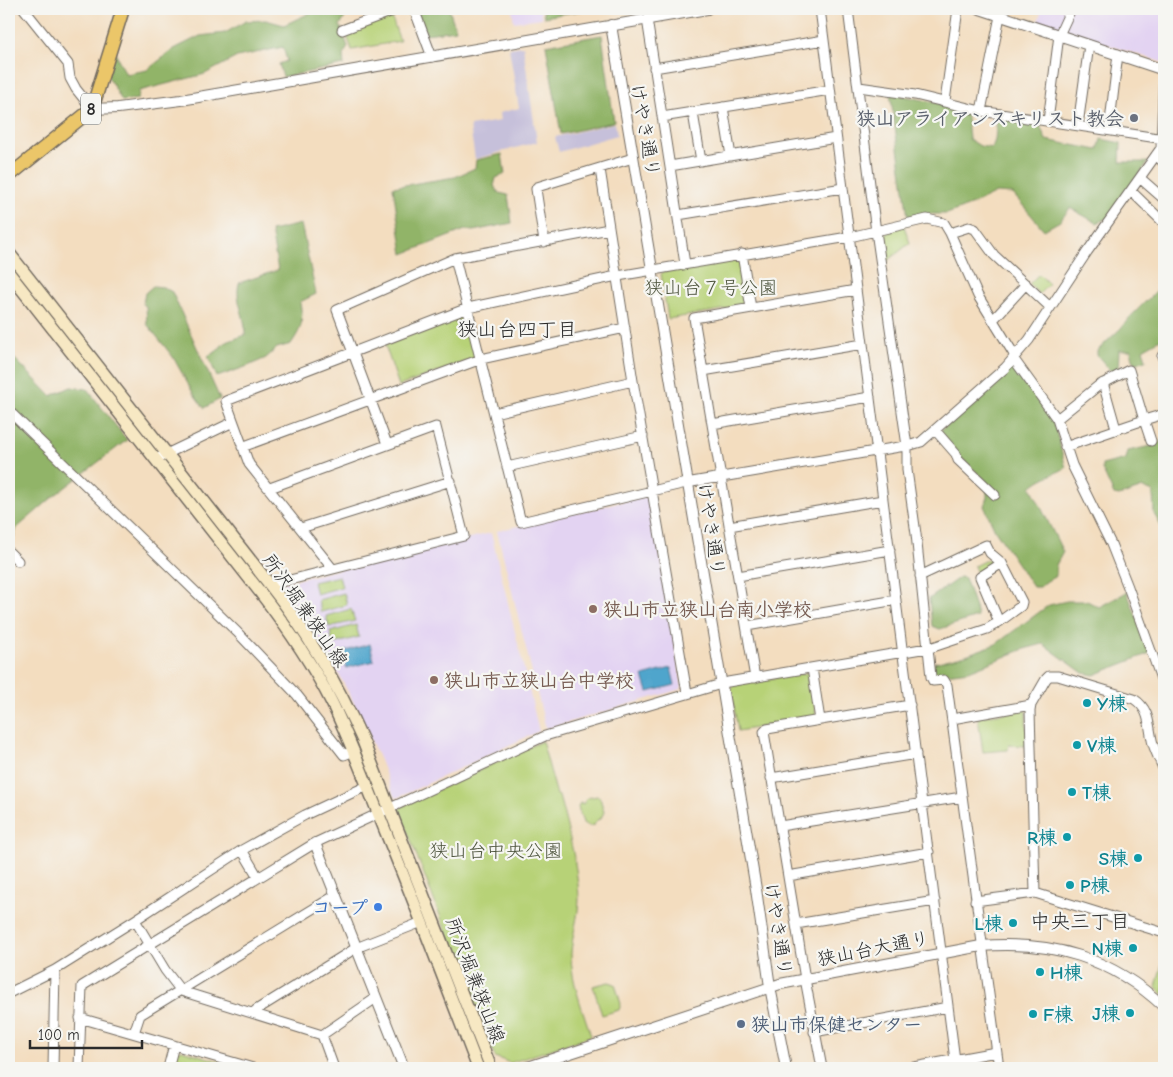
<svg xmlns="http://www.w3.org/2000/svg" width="1173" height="1077" font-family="'Comic Neue','Klee One',sans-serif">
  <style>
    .built { fill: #e3d3f2 }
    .industrial { fill: #c6c0da }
    .green { fill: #b7d277; stroke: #717e51 }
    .forest { fill: #91b468; stroke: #5e704a }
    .water { fill: #4fa5cc; stroke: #3d687c }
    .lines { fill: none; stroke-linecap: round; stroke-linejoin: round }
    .minor-casing { stroke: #71695f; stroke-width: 11 }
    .tertiary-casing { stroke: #71695f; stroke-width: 12 }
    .secondary-casing { stroke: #71695f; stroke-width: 14 }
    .primary-casing { stroke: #71695f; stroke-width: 15 }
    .minor { stroke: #fff; stroke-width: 9 }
    .tertiary { stroke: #fff; stroke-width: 10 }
    .secondary { stroke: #f7e8c3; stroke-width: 11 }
    .primary { stroke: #ebc669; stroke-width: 12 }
    .worship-dot { fill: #6b7280; stroke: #f6f6f2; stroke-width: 2 }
    .education-dot { fill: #8d6e63; stroke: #f6f6f2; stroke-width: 2 }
    .culture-dot { fill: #0f9aa8; stroke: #f6f6f2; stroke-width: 2 }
    .shop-dot { fill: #3f7fe0; stroke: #f6f6f2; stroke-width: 2 }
    .service-dot { fill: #5c6f8a; stroke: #f6f6f2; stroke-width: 2 }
    .labels { text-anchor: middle; stroke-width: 4.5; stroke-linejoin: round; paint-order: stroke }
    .shield { fill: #f6f6f2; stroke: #686867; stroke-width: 1 }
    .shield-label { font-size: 18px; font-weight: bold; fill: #2b2b2b }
    .worship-label { font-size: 19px; font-weight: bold; fill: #5b616d; stroke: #f6f6f2; text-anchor: end }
    .street-label { font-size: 19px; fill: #2b2b2b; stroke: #f6f6f2 }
    .park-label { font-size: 19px; fill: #4e553e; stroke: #f6f6f2 }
    .education-label { font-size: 19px; font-weight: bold; fill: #785e54; stroke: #f6f6f2; text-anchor: start }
    .culture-label { font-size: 19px; font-weight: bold; fill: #0d838f; stroke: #f6f6f2; text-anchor: start }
    .shop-label { font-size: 19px; font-weight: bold; fill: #366cbe; stroke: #f6f6f2; text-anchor: end }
    .service-label { font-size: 19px; font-weight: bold; fill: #4e5e75; stroke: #f6f6f2; text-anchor: start }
    .neighbourhood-label { font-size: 20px; fill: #2b2b2b; stroke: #f6f6f2 }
  </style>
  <rect width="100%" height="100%" fill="#f6f6f2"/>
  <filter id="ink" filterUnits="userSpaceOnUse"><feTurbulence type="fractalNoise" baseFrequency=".02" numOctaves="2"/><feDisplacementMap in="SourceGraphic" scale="10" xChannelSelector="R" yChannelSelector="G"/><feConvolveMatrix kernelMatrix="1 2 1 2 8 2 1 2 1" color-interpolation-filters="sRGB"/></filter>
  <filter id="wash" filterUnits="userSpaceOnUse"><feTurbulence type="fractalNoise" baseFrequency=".0096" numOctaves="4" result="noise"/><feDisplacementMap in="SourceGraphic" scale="20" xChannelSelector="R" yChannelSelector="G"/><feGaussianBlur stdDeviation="1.12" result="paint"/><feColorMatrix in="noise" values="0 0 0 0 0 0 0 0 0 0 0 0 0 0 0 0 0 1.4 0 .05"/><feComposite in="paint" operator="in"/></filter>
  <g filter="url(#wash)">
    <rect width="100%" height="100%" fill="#f3ddbf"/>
    <!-- built -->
    <path class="built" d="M 512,9 L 540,9 L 542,18 L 514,22 Z
      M 1042,9 L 1164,9 L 1164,63 L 1038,22 Z
      M 648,496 L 651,497 L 682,686 L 681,689 L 546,729 L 497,531 Z
      M 491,533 L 539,731 L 397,798 L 394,796 L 380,760 L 350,695 L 321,642 L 282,586 L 283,583 Z"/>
    <!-- industrial -->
    <path class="industrial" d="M 523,46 L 537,142 L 475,159 L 470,126 L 500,121 L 499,113 L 519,108 L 509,48 Z
      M 615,123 L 617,135 L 559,152 L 555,137 Z"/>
    <!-- green -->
    <path class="green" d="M 390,13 L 400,41 L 352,50 L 345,30 Z
      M 904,226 L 910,243 L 886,262 L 883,239 L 886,233 Z
      M 737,259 L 740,261 L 747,302 L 745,306 L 668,319 L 661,274 L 664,271 Z
      M 1039,274 L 1049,284 L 1039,294 L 1029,284 Z
      M 464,314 L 467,316 L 476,358 L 399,386 L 385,345 Z
      M 988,559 L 992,559 L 997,564 L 978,576 L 974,566 Z
      M 339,576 L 342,587 L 316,594 L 313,582 Z
      M 344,593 L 347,605 L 321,612 L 318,600 Z
      M 351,609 L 355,621 L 329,627 L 326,616 Z
      M 356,625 L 359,637 L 333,644 L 330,632 Z
      M 807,673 L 810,674 L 816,715 L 814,718 L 738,731 L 731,689 L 734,684 Z
      M 1023,710 L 1026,711 L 1027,746 L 1009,745 L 1008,750 L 983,752 L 978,717 Z
      M 542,741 L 557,795 L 559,796 C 568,830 577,862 579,897 C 579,916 572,935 571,954 C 571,982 583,1010 591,1036 L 510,1063 L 495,1057 L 399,810 L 401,807 Z
      M 597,796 L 600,798 L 604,812 L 600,820 L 598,819 L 594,825 L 588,826 L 583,823 L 578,807 L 580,803 L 583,804 L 587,798 Z
      M 1162,964 L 1164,965 L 1164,995 L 1156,987 Z
      M 609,982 L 615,984 L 621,1004 L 619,1010 L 602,1015 L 593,986 Z
      M 182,1050 L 241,1068 L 171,1068 L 175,1052 Z"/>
    <!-- forest -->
    <path class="forest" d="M 313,9 L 346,9 L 346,16 L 340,25 L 348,47 L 343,55 L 344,65 L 283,77 L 279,64 L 287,61 L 283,47 L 237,57 L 205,74 L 139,91 L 138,99 L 122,101 L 107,75 L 114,51 L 126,74 L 147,70 L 174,49 L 200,36 L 225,33 L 246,21 L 266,20 L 284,25 L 312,12 Z
      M 416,9 L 449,9 L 456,30 L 426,34 Z
      M 543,9 L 591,9 L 544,17 Z
      M 602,35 L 614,122 L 561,134 L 546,45 Z
      M 890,93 L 966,109 L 969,139 L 980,146 L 992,148 L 995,140 L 997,117 L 1039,123 L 1046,140 L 1098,150 L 1101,139 L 1121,143 L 1120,162 L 1148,162 L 1110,217 L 1097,223 L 1070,208 L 1060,221 L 1044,230 L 1013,194 L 996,193 L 973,204 L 947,214 L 927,214 L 908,217 Z
      M 502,154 L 505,174 L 496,178 L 494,186 L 499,193 L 508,195 L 512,223 L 473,231 L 465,230 L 403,254 L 393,187 L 455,177 L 475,168 L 476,160 Z
      M 301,224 L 316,294 L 300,302 C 303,323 303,326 291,344 L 277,348 L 266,358 L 248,366 L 217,377 L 208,356 L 217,351 L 224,343 L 245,335 C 247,317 234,301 239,283 L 278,270 L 271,231 Z
      M 1164,283 L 1164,337 L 1143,349 L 1146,360 L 1137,363 L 1134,363 L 1131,350 L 1119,350 L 1118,370 L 1113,374 L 1097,355 L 1097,351 L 1121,328 L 1131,316 Z
      M 153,286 L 163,287 L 172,292 L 220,399 L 204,408 L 193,393 L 173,357 L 147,324 L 146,306 L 143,304 L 145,293 Z
      M 15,359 L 51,396 L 71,387 L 87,389 L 127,440 L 54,496 L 17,528 L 13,540 L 9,536 L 9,361 Z
      M 1015,365 L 1054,423 L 1066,468 C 1055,474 1040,478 1031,487 L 1063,552 L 1056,565 L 1056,576 L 1047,581 L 1040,587 L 1033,587 L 995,530 L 984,506 L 987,497 L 987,482 L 961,458 L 940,431 Z
      M 1164,438 L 1164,531 L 1154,514 L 1153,492 L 1143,488 L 1119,496 L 1114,495 L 1102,469 L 1102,465 L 1126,459 L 1128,451 L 1156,445 Z
      M 960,577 L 965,578 L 977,613 L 977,617 L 940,629 L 932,626 L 929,599 Z
      M 1127,592 L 1150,653 L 1094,675 L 1083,673 L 1043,644 L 1024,649 L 969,671 L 937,675 L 934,673 L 934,663 L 966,655 L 996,644 L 1049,605 L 1067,601 L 1087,601 L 1099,607 Z"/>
    <!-- water -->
    <path class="water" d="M 370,644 L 374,661 L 346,668 L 342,652 Z
      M 671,668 L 675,685 L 648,692 L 643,676 Z"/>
  </g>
  <g filter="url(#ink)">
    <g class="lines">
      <defs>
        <path id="minor" d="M 24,9 L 68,64 L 70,78 L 76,89 L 92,109
          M 414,9 L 432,57
          M 820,9 L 956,1068
          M 848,9 L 875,224 L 907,446 L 907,470 L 916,534 L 931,677 L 933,681 L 944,680 L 947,685 L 999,1068
          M 647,19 L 685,264
          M 342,30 L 398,9
          M 654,68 L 824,40
          M 859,87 L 915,95 L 981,111 L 1164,139
          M 945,101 L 958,9
          M 723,107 L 731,156
          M 981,111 L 1000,16
          M 693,113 L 701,161
          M 662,117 L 830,90
          M 1048,121 L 1059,35 L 1071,9
          M 1078,125 L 1089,45
          M 1109,130 L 1118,54
          M 1156,155 L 1164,163
          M 670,166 L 836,138
          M 600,169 L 633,381 L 687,693
          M 1140,178 L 1164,199
          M 1131,191 L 1164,223
          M 678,215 L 843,188
          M 950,233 L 969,227 L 975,229 L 994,255 L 1050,307
          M 544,242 L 536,189 L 537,187 L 633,158
          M 742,254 L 751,308
          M 455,258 L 521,522 L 686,483 L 911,445 L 921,442 L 1005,368 L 1029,340 L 1087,252 L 1161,148 L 1164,70
          M 993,320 L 1026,284
          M 1164,355 L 1162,356 L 1164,361
          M 1013,358 L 1057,419 L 1072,465 L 1111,544 L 1128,587 L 1164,687
          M 703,371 L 863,344
          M 1103,383 L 1116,429
          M 9,411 L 237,632 L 297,695 L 344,755 L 354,751
          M 494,413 L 633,381
          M 1057,419 L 1098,386 L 1129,370 L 1144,420 L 1164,414
          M 712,424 L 870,397
          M 935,430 L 956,454 L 958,460 L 995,495
          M 387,444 L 337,310 L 455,258 L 609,229
          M 242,447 L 481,359 L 625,328
          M 1065,447 L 1144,420 L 1151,441
          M 156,459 L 233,422
          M 507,467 L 643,436
          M 270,488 L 436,427 L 464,536 L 270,585
          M 729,526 L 883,500
          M 301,528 L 451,481
          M 9,552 L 18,561
          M 1002,563 L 1022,602 L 1021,606 L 999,622 L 980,577 Z
          M 332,568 L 249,464 L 226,401 L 468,308 L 612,277 L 854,236 L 927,219 L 944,223 L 950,233 L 978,296 L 1015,356
          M 738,576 L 890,550
          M 920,576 L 986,545 L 990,553 L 1002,563
          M 747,626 L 896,600
          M 812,668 L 820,720
          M 755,678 L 694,318 L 856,290
          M 952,719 L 1031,705
          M 771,778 L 916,754
          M 780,826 L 962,797
          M 242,850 L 258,877
          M 788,876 L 929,852
          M 1035,893 L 1030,711 L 1031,705 L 1046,679 L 1049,676 L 1058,676 L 1134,699 C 1151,710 1148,726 1153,744 C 1156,753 1160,761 1164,770
          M 975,901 L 1035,893 L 1164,933
          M 135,920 L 165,970 L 181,991 L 322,1035 L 334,1068
          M 796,924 L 935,901
          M 9,993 L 55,970 L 135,920 L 242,850 L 305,815 L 367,786
          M 254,1013 L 256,1010 L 356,948 L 422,922
          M 80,1018 L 253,1068
          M 814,1032 L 948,1007
          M 134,1033 L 140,1015 L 336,895
          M 322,1035 L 376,998
          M 53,1068 L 55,970
          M 79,1068 L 82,986 L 315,843 L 545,736 L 728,682 L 933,647 L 987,629 L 999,622
          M 168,1068 L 174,1045
          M 822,1068 L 805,979 L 764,732 L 767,729 L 910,705
          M 909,1068 L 996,1052"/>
        <path id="tertiary" d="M 980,9 L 1164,70
          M 611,25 L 756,889 L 770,987 L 786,1068
          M 92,109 L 118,108 L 181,100 L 707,9
          M 315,843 L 404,1068
          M 525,1068 L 780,984 L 981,946 C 1052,940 1112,958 1164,1007"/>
        <path id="secondary" d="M 9,253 L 270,585 C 308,633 338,685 363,741 L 491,1068
          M 9,273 L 260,592 C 287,627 312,663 332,703 C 353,746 369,791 387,835 C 419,913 448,990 478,1068"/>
        <path id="primary" d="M 9,176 L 92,109 L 123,9"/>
      </defs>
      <!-- minor casing -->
      <use href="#minor" class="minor-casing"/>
      <!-- tertiary casing -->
      <use href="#tertiary" class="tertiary-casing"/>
      <!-- secondary casing -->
      <use href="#secondary" class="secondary-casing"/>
      <!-- primary casing -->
      <use href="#primary" class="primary-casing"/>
      <!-- minor -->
      <use href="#minor" class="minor"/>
      <!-- tertiary -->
      <use href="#tertiary" class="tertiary"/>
      <!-- secondary -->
      <use href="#secondary" class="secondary"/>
      <!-- primary -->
      <use href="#primary" class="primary"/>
    </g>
  </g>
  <!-- markers -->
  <circle class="worship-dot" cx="1134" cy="118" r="5"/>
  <g class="education-dot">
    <circle cx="593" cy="609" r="5"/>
    <circle cx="434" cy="680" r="5"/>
  </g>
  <g class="culture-dot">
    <circle cx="1087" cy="703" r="5"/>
    <circle cx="1077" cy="745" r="5"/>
    <circle cx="1072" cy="792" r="5"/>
    <circle cx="1067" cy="837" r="5"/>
    <circle cx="1138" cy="858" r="5"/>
    <circle cx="1070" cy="885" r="5"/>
    <circle cx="1013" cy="923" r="5"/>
    <circle cx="1133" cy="948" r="5"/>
    <circle cx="1040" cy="972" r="5"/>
    <circle cx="1130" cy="1013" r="5"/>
    <circle cx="1033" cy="1014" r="5"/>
  </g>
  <circle class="shop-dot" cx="378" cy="907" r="5"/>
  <circle class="service-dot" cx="741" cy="1024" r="5"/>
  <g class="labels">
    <!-- shield labels -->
    <rect class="shield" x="81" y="93.5" width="20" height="31" rx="4"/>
    <g class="shield-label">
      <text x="91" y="115">8</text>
    </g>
    <!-- worship labels -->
    <g class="worship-label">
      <text x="1124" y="125">狭山アライアンスキリスト教会</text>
    </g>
    <!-- street labels -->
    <g class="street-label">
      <text transform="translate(646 130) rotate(80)" y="7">けやき通り</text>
      <text transform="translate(712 529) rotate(81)" y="7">けやき通り</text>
      <text transform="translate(306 610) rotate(55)" y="7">所沢堀兼狭山線</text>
      <text transform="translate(779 929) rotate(81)" y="7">けやき通り</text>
      <text transform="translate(873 948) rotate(-11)" y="7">狭山台大通り</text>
      <text transform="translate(476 980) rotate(69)" y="7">所沢堀兼狭山線</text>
    </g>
    <!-- park labels -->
    <g class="park-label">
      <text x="711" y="294">狭山台７号公園</text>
      <text x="496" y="857">狭山台中央公園</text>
    </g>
    <!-- education labels -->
    <g class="education-label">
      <text x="603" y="616">狭山市立狭山台南小学校</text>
      <text x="444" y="687">狭山市立狭山台中学校</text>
    </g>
    <!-- culture labels -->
    <g class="culture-label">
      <text x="1097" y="710">Y棟</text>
      <text x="1087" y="752">V棟</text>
      <text x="1082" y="799">T棟</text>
      <text x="1057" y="844" text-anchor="end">R棟</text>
      <text x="1128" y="865" text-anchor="end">S棟</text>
      <text x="1080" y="892">P棟</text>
      <text x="1003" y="930" text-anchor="end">L棟</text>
      <text x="1123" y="955" text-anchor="end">N棟</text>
      <text x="1050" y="979">H棟</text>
      <text x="1120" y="1020" text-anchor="end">J棟</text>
      <text x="1043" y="1021">F棟</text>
    </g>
    <!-- shop labels -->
    <g class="shop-label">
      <text x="368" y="914">コープ</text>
    </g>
    <!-- service labels -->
    <g class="service-label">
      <text x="751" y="1031">狭山市保健センター</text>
    </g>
    <!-- neighbourhood labels -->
    <g class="neighbourhood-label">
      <text x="517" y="336">狭山台四丁目</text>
      <text x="1080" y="928">中央三丁目</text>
    </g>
  </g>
  <!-- margin -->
  <rect width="1173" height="1077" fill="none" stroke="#f6f6f2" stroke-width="30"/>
  <!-- scale -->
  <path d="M30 1040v8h112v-8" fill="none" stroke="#2b2b2b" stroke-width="2.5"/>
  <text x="38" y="1040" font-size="15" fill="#2b2b2b" stroke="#f6f6f2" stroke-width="4" paint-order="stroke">100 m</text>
</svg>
